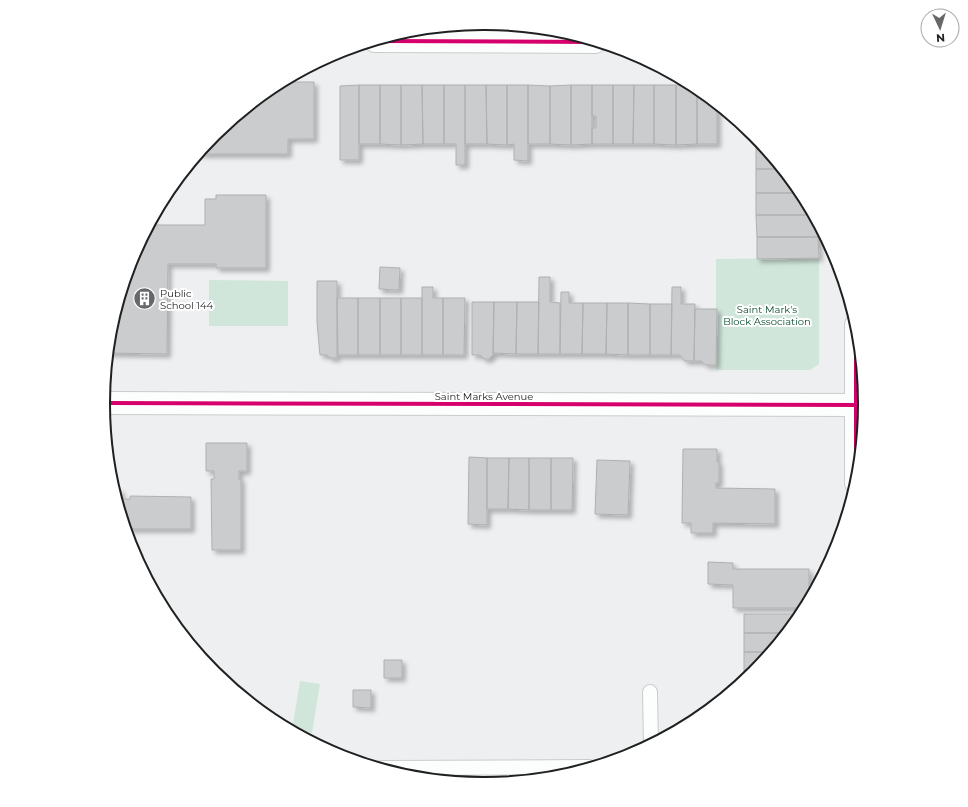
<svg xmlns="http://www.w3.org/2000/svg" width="968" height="807" font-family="Montserrat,sans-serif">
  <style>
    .green { fill: #d1e6db }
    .building { fill: #cbcccd; stroke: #afb0b1; filter: url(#shadow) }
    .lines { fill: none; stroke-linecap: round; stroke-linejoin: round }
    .lane-casing { stroke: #cacccc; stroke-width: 16 }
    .street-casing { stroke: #cacccc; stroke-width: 24 }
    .lane { stroke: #fcfdfd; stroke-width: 14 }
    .street { stroke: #fcfdfd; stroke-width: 22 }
    .cycleway-casing { stroke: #fff; stroke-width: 6 }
    .cycleway { stroke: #d6006c; stroke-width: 4 }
    .labels { text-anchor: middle; stroke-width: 4; stroke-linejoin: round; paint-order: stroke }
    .poi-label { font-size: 10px; fill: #1f2021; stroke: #fff; text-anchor: start }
    .park-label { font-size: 10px; fill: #0a4e32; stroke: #fff }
    .street-label { font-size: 10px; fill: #1f2021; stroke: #fff }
    .rim { fill: none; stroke: #1f2021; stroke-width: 2 }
  </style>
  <defs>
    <filter id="shadow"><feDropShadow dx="3.5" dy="3.5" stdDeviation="2" flood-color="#0004"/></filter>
  </defs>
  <rect width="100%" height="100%" fill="#eeeff0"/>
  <!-- green -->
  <path class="green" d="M 819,258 L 819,364 L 810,370 L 716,370 L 716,259 Z
    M 209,280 L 288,281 L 288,326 L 209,326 Z
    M 300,681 L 320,684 L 312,733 L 292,730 Z"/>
  <!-- building -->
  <path class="building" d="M 283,82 L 314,82 L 314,139 L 288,139 L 288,154 L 199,154 L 215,134 L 273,87 Z
    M 359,85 L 380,85 L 380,144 L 359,144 Z
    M 359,85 L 359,160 L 340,160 L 340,86 Z
    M 380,85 L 401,85 L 401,145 L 380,144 Z
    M 401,85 L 422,85 L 423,144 L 401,145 Z
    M 422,85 L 444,85 L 444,144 L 423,144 Z
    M 444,85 L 465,85 L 465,165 L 456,165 L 456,144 L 444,144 Z
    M 465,85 L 486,85 L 487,144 L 465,144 Z
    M 486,85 L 507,85 L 507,145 L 487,144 Z
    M 507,85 L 528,85 L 528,161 L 514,160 L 514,144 L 507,145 Z
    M 528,85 L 550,86 L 550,144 L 528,144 Z
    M 571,85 L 592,85 L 592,144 L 571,145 Z
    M 571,85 L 571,145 L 550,144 L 550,86 Z
    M 592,85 L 613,85 L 613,144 L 592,144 L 592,128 L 596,128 L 596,116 L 592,116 Z
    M 613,85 L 634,85 L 633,144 L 613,144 Z
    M 634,85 L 654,85 L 654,144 L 633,144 Z
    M 654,85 L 676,85 L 676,145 L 654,144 Z
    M 676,85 L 692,85 L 697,88 L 697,144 L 676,145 Z
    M 697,88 L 717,105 L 717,144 L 697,144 Z
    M 756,147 L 764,147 L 782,169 L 756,169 Z
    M 756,169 L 782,169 L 801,193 L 756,193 Z
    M 756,193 L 801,193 L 812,215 L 756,215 Z
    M 216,195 L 266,195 L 266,268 L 216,268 L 216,264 L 168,264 L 167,354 L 108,353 L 111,329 L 133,258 L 153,220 L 153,225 L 205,225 L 205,199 L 216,199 Z
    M 756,215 L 812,215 L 818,225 L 818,237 L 757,237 Z
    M 757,237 L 818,237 L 819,258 L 757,259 Z
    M 380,267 L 400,268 L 399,290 L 379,289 Z
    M 539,277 L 550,277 L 550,302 L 560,303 L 560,354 L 538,354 Z
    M 317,281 L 337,281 L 337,358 L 330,358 L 327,355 L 320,355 L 317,322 Z
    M 422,287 L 433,287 L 433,298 L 443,298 L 443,355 L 422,355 Z
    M 672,287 L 681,287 L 681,304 L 695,304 L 694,361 L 685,361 L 680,355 L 671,355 Z
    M 561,292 L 569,292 L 569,303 L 583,303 L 582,354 L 560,354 Z
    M 337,298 L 358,298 L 358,355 L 338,355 Z
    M 358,298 L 380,298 L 380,355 L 358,355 Z
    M 380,298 L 401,298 L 401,355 L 380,355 Z
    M 401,298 L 422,298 L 422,355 L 401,355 Z
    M 443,298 L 465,298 L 464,355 L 443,355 Z
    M 472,302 L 494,302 L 493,355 L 489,359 L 484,359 L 480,355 L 472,355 Z
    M 494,302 L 517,302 L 516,354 L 493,353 Z
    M 517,302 L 539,302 L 538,354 L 516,354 Z
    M 583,303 L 607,303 L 606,354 L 582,354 Z
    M 607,303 L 628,303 L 628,355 L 606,354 Z
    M 628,303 L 650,304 L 650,355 L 628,355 Z
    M 650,304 L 672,304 L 671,355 L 650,355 Z
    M 695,309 L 717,309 L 716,365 L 706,365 L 701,361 L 694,361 Z
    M 206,443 L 247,443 L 247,471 L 239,471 L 239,479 L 241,479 L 241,550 L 212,550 L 211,479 L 214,479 L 214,471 L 206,471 Z
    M 683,449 L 717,449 L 717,462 L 719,462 L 719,483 L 716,483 L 716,488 L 775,489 L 775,524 L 713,523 L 713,533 L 691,533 L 691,523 L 682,523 Z
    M 469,457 L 487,458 L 487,525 L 468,524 Z
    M 487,458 L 509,458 L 508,509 L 487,509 Z
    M 509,458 L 529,458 L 529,510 L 508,509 Z
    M 529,458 L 551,458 L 551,510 L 529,510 Z
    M 551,458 L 573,458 L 572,510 L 551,510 Z
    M 597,460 L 630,461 L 628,515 L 595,514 Z
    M 114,490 L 121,490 L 121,499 L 130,499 L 130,496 L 191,497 L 191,529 L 130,529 L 130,526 L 126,526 Z
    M 708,562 L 733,563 L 733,569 L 809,569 L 809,599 L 804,608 L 733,608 L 733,585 L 708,584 Z
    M 744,614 L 801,614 L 786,633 L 744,633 Z
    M 744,633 L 786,633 L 774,647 L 769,647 L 769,652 L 744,652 Z
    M 744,652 L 769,652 L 769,653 L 755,670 L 744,670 Z
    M 384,660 L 402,660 L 402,678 L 384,678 Z
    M 744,670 L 755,670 L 744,680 Z
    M 353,690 L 371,690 L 371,708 L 353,707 Z"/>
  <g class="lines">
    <defs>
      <path id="lane" d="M 650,692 L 651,744
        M 382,768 L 589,767"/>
      <path id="street" d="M 375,41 L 595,42
        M 104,403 L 864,405
        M 856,483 L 856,325"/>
    </defs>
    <!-- lane casing -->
    <use href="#lane" class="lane-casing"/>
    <!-- street casing -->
    <use href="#street" class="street-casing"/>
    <!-- lane -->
    <use href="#lane" class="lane"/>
    <!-- street -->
    <use href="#street" class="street"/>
    <defs>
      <path id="cycleway" d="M 375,41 L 595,42
        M 104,403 L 864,405
        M 856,483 L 856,325"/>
    </defs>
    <!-- cycleway casing -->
    <use href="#cycleway" class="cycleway-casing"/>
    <!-- cycleway -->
    <use href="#cycleway" class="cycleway"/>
  </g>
  <!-- icons -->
  <defs>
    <symbol id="building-disc" viewBox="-11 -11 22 22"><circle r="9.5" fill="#676869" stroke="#fff"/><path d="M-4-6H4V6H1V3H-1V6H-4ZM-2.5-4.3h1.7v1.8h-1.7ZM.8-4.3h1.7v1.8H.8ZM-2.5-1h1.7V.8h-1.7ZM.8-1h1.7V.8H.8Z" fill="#fff"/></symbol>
  </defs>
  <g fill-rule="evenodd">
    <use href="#building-disc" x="132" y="286" width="25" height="25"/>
  </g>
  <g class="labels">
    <!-- poi labels -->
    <g class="poi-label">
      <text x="160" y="297">Public<tspan x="160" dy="12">School 144</tspan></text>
    </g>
    <!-- park labels -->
    <g class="park-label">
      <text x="767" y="313">Saint Mark's<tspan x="767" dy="12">Block Association</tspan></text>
    </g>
    <!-- street labels -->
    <g class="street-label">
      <text x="484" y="400">Saint Marks Avenue</text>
    </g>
  </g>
  <!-- crop -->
  <path d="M0 0H968V807H0ZM483 30H485A373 373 0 0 1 858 403V404A373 373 0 0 1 485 777H483A373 373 0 0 1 110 404V403A373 373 0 0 1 483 30Z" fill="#fff" fill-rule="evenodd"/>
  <path class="rim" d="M483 30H485A373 373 0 0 1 858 403V404A373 373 0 0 1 485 777H483A373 373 0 0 1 110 404V403A373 373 0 0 1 483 30Z"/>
  <!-- north arrow -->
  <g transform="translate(940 28) rotate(176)"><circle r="19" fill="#ffffff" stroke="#a5a6a6"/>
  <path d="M0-3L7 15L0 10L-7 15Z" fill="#676869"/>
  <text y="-6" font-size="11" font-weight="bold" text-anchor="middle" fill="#1f2021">N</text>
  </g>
</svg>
